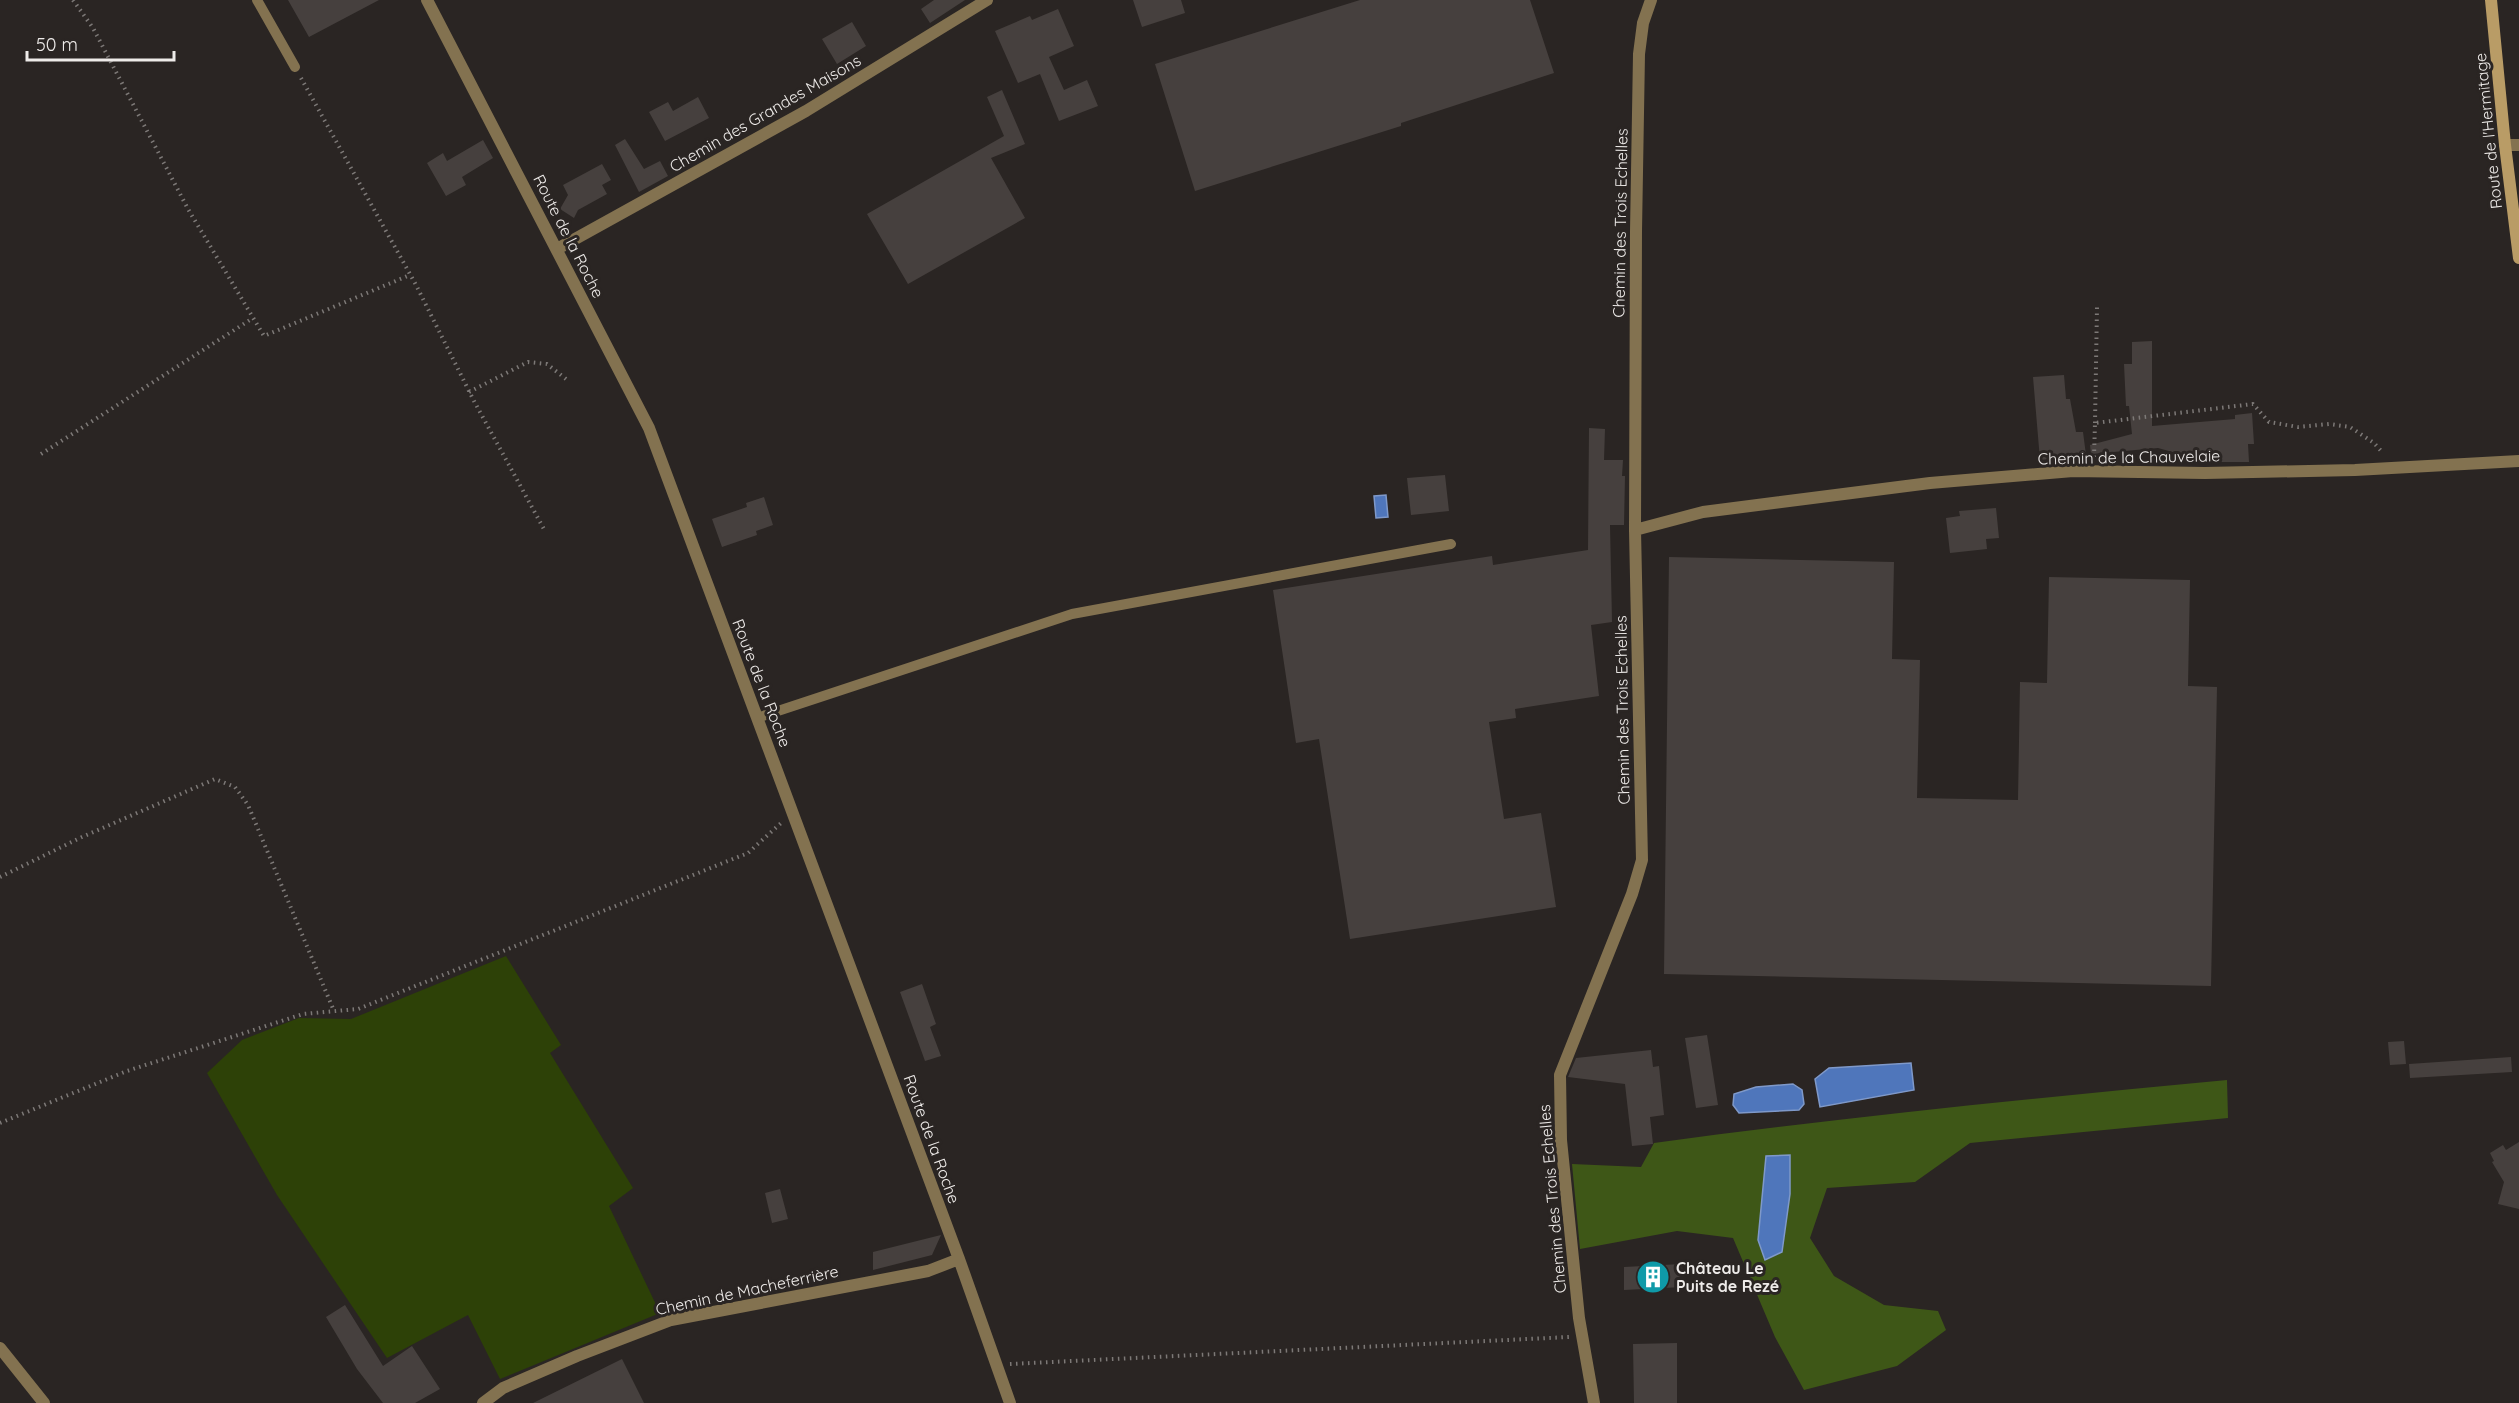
<svg xmlns="http://www.w3.org/2000/svg" width="2519" height="1403" font-family="Quicksand,sans-serif">
  <style>
    .green { fill: #2d4107 }
    .forest { fill: #3e5717; fill-rule: evenodd }
    .water { fill: #4f76bb; stroke: #7f99c9; stroke-width: 1.5 }
    .building { fill: #46403e }
    .lines { fill: none; stroke-linecap: round; stroke-linejoin: round }
    .path { stroke: #7d7977; stroke-width: 4; stroke-dasharray: 1.5 4.5; stroke-linecap: butt }
    .lane { stroke: #837250; stroke-width: 10 }
    .street { stroke: #837250; stroke-width: 12 }
    .secondary { stroke: #b99c66; stroke-width: 12 }
    .labels { text-anchor: middle; stroke-width: 6; stroke-linejoin: round; paint-order: stroke }
    .street-label { font-size: 16px; fill: #eeebe9; stroke: #2a2523 }
    .poi-label { font-size: 16px; font-weight: bold; fill: #eeebe9; stroke: #2a2523; text-anchor: start }
  </style>
  <rect width="100%" height="100%" fill="#2a2523"/>
  <!-- green -->
  <path class="green" d="M 506,956 L 561,1045 L 550,1053 L 633,1188 L 609,1206 L 660,1313 L 500,1379 L 468,1315 L 387,1358 L 277,1195 L 207,1073 L 242,1040 L 299,1018 L 351,1019 Z"/>
  <!-- forest -->
  <path class="forest" d="M 2227,1080 L 2228,1118 L 1970,1143 L 1915,1182 L 1827,1188 L 1810,1238 L 1834,1276 L 1884,1305 L 1938,1311 L 1946,1330 L 1897,1366 L 1804,1390 L 1775,1337 L 1733,1238 L 1677,1231 L 1580,1249 L 1572,1164 L 1641,1167 L 1654,1143 C 1845,1117 2036,1098 2227,1080 ZM 1766,1156 L 1790,1156 L 1790,1194 L 1782,1252 L 1758,1240 Z"/>
  <!-- water -->
  <path class="water" d="M 1386,495 L 1388,517 L 1376,518 L 1374,496 Z
    M 1911,1063 L 1914,1090 L 1820,1107 L 1815,1079 L 1829,1068 Z
    M 1793,1084 L 1802,1090 L 1804,1104 L 1799,1110 L 1739,1113 L 1733,1105 L 1734,1094 L 1756,1087 Z
    M 1790,1155 L 1790,1194 L 1782,1252 L 1765,1260 L 1758,1240 L 1766,1156 Z"/>
  <!-- building -->
  <path class="building" d="M 288,0 L 379,0 L 309,37 Z
    M 934,0 L 965,0 L 930,23 L 921,9 Z
    M 1133,0 L 1181,0 L 1185,13 L 1142,27 Z
    M 1360,0 L 1530,0 L 1554,73 L 1401,123 L 1401,126 L 1195,191 L 1155,64 Z
    M 1058,9 L 1074,46 L 1049,57 L 1064,90 L 1087,80 L 1098,106 L 1059,121 L 1040,74 L 1018,83 L 995,31 L 1030,16 L 1032,20 Z
    M 852,22 L 866,46 L 837,64 L 822,39 Z
    M 1002,90 L 1025,144 L 991,158 L 1025,218 L 908,284 L 867,214 L 1004,136 L 987,97 Z
    M 698,97 L 709,118 L 665,141 L 649,112 L 668,102 L 673,111 Z
    M 625,139 L 644,169 L 660,161 L 668,176 L 639,192 L 615,145 Z
    M 483,140 L 493,158 L 462,177 L 466,185 L 446,196 L 427,163 L 443,153 L 447,161 Z
    M 602,164 L 611,180 L 602,185 L 607,194 L 578,210 L 574,218 L 560,209 L 568,195 L 563,185 Z
    M 2152,341 L 2152,426 L 2235,419 L 2235,415 L 2252,413 L 2254,444 L 2248,444 L 2249,462 L 2176,462 L 2176,453 L 2158,448 L 2091,454 L 2090,445 L 2132,434 L 2129,406 L 2126,406 L 2124,364 L 2132,364 L 2132,342 Z
    M 2064,375 L 2066,399 L 2070,399 L 2076,432 L 2083,432 L 2086,455 L 2040,460 L 2033,377 Z
    M 1589,428 L 1605,429 L 1604,460 L 1623,460 L 1622,476 L 1625,476 L 1624,525 L 1610,525 L 1612,622 L 1591,625 L 1599,696 L 1515,709 L 1516,718 L 1489,722 L 1504,819 L 1541,813 L 1556,907 L 1350,939 L 1319,739 L 1296,743 L 1273,590 L 1492,556 L 1493,565 L 1588,550 Z
    M 1445,475 L 1449,511 L 1411,515 L 1407,478 Z
    M 764,497 L 773,525 L 756,531 L 757,535 L 722,547 L 712,519 L 747,507 L 746,503 Z
    M 1996,508 L 1999,538 L 1986,539 L 1987,549 L 1950,553 L 1946,518 L 1960,516 L 1959,511 Z
    M 1669,557 L 1894,562 L 1892,659 L 1920,660 L 1917,798 L 2018,800 L 2020,682 L 2047,683 L 2049,577 L 2190,580 L 2188,686 L 2217,687 L 2211,986 L 1664,974 Z
    M 922,984 L 936,1024 L 930,1027 L 941,1056 L 925,1061 L 900,992 Z
    M 1707,1035 L 1718,1105 L 1696,1108 L 1685,1038 Z
    M 2404,1041 L 2406,1064 L 2390,1065 L 2388,1042 Z
    M 1651,1050 L 1653,1067 L 1659,1066 L 1664,1115 L 1650,1117 L 1653,1144 L 1632,1146 L 1625,1084 L 1568,1077 L 1576,1058 Z
    M 2511,1057 L 2512,1072 L 2410,1078 L 2409,1064 Z
    M 2519,1142 L 2519,1209 L 2498,1204 L 2504,1182 L 2492,1162 L 2494,1161 L 2490,1153 L 2503,1145 L 2506,1150 Z
    M 780,1189 L 788,1219 L 772,1223 L 765,1193 Z
    M 941,1235 L 932,1255 L 873,1270 L 873,1252 Z
    M 1682,1264 L 1683,1287 L 1624,1290 L 1624,1267 Z
    M 345,1305 L 383,1366 L 412,1346 L 440,1389 L 415,1403 L 383,1403 L 357,1369 L 326,1317 Z
    M 1677,1343 L 1677,1403 L 1634,1403 L 1633,1344 Z
    M 622,1359 L 644,1403 L 533,1403 Z"/>
  <g class="lines">
    <!-- path -->
    <path class="path" d="M 73,0 L 93,28 L 188,209 L 264,336 L 410,275
      M 301,78 L 416,285 L 474,401 L 545,531
      M 469,392 L 528,362 L 547,364 L 566,379
      M 2095,423 L 2097,307
      M 41,454 L 253,318
      M 2094,457 L 2095,423 L 2253,404 L 2269,422 L 2298,427 L 2329,424 L 2350,427 L 2374,443 L 2383,453
      M 0,877 L 82,837 L 215,779 L 235,787 L 248,805 L 334,1011
      M 0,1123 L 127,1071 L 303,1014 L 358,1009 L 748,853 L 781,823
      M 1010,1364 L 1569,1337"/>
    <!-- lane -->
    <path class="lane" d="M 257,0 L 295,67
      M 757,718 L 1072,614 L 1451,544"/>
    <!-- street -->
    <path class="street" d="M 427,0 L 649,428 L 959,1259 L 1010,1403
      M 2505,145 L 2519,145
      M 557,249 L 806,111 L 987,0
      M 1635,530 L 1703,512 L 1930,483 L 2073,471 L 2205,473 L 2355,470 L 2519,461
      M 0,1348 L 44,1403
      M 483,1403 L 503,1388 L 577,1356 L 671,1320 L 928,1271 L 959,1259
      M 1594,1403 L 1579,1318 L 1561,1140 L 1560,1075 L 1632,894 L 1642,860 L 1635,530 L 1636,231 L 1639,54 L 1643,23 L 1651,0"/>
    <!-- secondary -->
    <path class="secondary" d="M 2491,0 L 2505,145 L 2519,258"/>
  </g>
  <!-- icons -->
  <defs>
    <symbol id="building-disc" viewBox="-11 -11 22 22"><circle r="9.5" fill="#0f9aa8" stroke="#2a2523"/><path d="M-4-6H4V6H1V3H-1V6H-4ZM-2.5-4.3h1.7v1.8h-1.7ZM.8-4.3h1.7v1.8H.8ZM-2.5-1h1.7V.8h-1.7ZM.8-1h1.7V.8H.8Z" fill="#fff"/></symbol>
  </defs>
  <g fill-rule="evenodd">
    <use href="#building-disc" x="1634" y="1258" width="38" height="38"/>
  </g>
  <g class="labels">
    <!-- street labels -->
    <g class="street-label">
      <text transform="translate(765 113) rotate(-30)" y="6">Chemin des Grandes Maisons</text>
      <text transform="translate(2488 131) rotate(-96)" y="6">Route de l'Hermitage</text>
      <text transform="translate(1620 223) rotate(-89)" y="6">Chemin des Trois Echelles</text>
      <text transform="translate(569 236) rotate(63)" y="6">Route de la Roche</text>
      <text transform="translate(2129 457) rotate(-1)" y="6">Chemin de la Chauvelaie</text>
      <text transform="translate(762 683) rotate(69)" y="6">Route de la Roche</text>
      <text transform="translate(1622 710) rotate(-91)" y="6">Chemin des Trois Echelles</text>
      <text transform="translate(932 1139) rotate(70)" y="6">Route de la Roche</text>
      <text transform="translate(1552 1199) rotate(-95)" y="6">Chemin des Trois Echelles</text>
      <text transform="translate(747 1290) rotate(-12)" y="6">Chemin de Macheferrière</text>
    </g>
    <!-- poi labels -->
    <g class="poi-label">
      <text x="1676" y="1274">Château Le<tspan x="1676" dy="18">Puits de Rezé</tspan></text>
    </g>
  </g>
  <!-- scale -->
  <path d="M27 51v9h147v-9" fill="none" stroke="#eeebe9" stroke-width="3"/>
  <text x="36" y="51" font-size="18" fill="#eeebe9" stroke="#2a2523" stroke-width="4.5" paint-order="stroke">50 m</text>
</svg>
